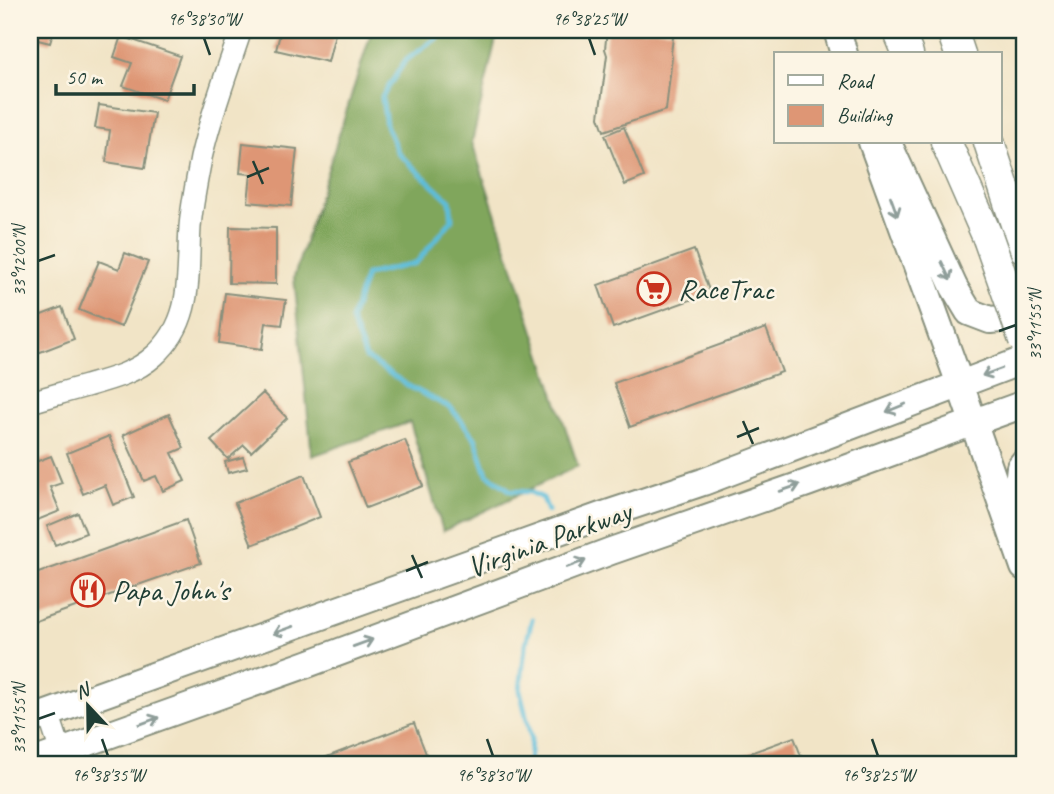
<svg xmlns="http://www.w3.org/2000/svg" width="1054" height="794" font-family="Caveat,sans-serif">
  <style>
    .forest { fill: #80a65c; stroke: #507248; stroke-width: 2 }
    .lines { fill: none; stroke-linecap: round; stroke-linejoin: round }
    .stream { stroke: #5cbddb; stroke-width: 5 }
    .building { fill: #de9675 }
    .minor-casing { stroke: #88907d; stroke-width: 24 }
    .major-casing { stroke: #88907d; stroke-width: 30 }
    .highway-casing { stroke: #88907d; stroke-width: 33 }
    .minor { stroke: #fff; stroke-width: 21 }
    .major { stroke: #fff; stroke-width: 26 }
    .highway { stroke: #fff; stroke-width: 30 }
    .highway-bridge-casing { stroke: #88907d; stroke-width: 33; stroke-linecap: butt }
    .highway-bridge { stroke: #fff; stroke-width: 30 }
    .oneway { stroke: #8f9e9a }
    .ticks { fill: none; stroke: #1f3d34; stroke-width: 2.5 }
    .labels { text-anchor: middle; stroke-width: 5; stroke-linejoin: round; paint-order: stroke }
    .poi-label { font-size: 30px; fill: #1f3d34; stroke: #fcf5e5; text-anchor: start }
    .street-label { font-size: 30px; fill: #1f3d34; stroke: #fcf5e5 }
    .neatline { fill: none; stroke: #1f3d34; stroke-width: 2.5 }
    .ticks-label { font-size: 18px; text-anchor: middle; fill: #1f3d34 }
  </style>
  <rect width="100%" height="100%" fill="#fcf5e5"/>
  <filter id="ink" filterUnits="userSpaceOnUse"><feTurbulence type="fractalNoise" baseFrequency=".0143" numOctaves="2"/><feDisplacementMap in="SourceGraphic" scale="14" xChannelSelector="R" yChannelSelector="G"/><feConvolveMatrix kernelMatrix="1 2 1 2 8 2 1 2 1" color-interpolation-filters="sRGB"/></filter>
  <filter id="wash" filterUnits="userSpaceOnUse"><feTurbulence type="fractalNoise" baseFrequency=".00686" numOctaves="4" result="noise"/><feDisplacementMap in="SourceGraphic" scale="28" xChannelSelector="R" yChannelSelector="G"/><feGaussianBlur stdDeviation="1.57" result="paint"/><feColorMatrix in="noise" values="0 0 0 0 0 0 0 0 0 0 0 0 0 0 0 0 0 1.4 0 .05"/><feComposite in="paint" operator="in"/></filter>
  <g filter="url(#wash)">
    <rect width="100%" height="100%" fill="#f1e4c6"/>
    <!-- forest -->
    <path class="forest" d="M 372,30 L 498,30 L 472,142 L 578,466 L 443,531 L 410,422 L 312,456 L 294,277 Z"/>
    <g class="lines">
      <!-- stream -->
      <path class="stream" d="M 442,30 L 437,38 L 405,61 L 382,97 L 386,125 L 398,153 L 450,201 L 452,220 L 416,263 L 366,275 L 351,320 L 366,358 L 412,388 L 451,408 L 475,438 L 487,474 L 511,491 L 530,492 L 543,498 L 548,511
        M 529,764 L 531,738 L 520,690 L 525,648 L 532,619"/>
    </g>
    <g id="blocks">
      <!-- building -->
      <path class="building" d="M 30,30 L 54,30 L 50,43 L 30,38 Z
        M 167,30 L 186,30 L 184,36 Z
        M 281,30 L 336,30 L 328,62 L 276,50 Z
        M 607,30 L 674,30 L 671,53 L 672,57 L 666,110 L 604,131 L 599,117 L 607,55 L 605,49 Z
        M 121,36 L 180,56 L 164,100 L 123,86 L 132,63 L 114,57 Z
        M 30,46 L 35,48 L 31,64 L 30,64 Z
        M 30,76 L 35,78 L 31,96 L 30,96 Z
        M 99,105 L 154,113 L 145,168 L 106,162 L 110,130 L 95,128 Z
        M 624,127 L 644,177 L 625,185 L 605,135 Z
        M 243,143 L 297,149 L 291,206 L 248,202 L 251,174 L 240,173 Z
        M 230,227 L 276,228 L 276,284 L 229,283 Z
        M 694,250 L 710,293 L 613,328 L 598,285 Z
        M 125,253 L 148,262 L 121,327 L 79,310 L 99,261 L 119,269 Z
        M 30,291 L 39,316 L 62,307 L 74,339 L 30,356 Z
        M 225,293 L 286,300 L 282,325 L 266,323 L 262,349 L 219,343 Z
        M 766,328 L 782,372 L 630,427 L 614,383 Z
        M 263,393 L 287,418 L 251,452 L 244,445 L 228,459 L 211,441 Z
        M 169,414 L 184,448 L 172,453 L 185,481 L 163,491 L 156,476 L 144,481 L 123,435 Z
        M 109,436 L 134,497 L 113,505 L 105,485 L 83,494 L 67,453 Z
        M 405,440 L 423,486 L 366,508 L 348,462 Z
        M 51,456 L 62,483 L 50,487 L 60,511 L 30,523 L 30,464 Z
        M 243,457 L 247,468 L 228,473 L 225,462 Z
        M 304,475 L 320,517 L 252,545 L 235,503 Z
        M 78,513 L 86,533 L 55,545 L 47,526 Z
        M 186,520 L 201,563 L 30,623 L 30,576 Z
        M 414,723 L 430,764 L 321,764 L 319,760 Z
        M 794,737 L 804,764 L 720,764 Z"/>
    </g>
  </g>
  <g filter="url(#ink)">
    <use href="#blocks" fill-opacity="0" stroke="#88907d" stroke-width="2"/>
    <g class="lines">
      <defs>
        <path id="minor" d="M 30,402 C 49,397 67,391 86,386 C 111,379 135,373 154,356 C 194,321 187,275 190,227 C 192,203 197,180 201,158 C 211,114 227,72 241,30
          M 48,713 L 61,752 L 76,762 L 77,764"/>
        <path id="major" d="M 837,30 L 844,54
          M 872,142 L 960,384 L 1024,567
          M 888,143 L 954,287 L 969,312 L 990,320 L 1024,317
          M 1013,525 L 1020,467 L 1024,462
          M 30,720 L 601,516 L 703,482 L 1024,360
          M 30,763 L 307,664 L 611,551 L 807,483 L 1024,404"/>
        <path id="highway" d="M 898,30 L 908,54
          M 952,30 L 960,54
          M 946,142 L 988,238
          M 989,142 L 1024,248"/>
      </defs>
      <!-- minor casing -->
      <use href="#minor" class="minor-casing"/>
      <!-- major casing -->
      <use href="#major" class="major-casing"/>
      <!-- highway casing -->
      <use href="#highway" class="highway-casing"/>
      <!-- minor -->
      <use href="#minor" class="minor"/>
      <!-- major -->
      <use href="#major" class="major"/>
      <!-- highway -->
      <use href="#highway" class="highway"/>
      <defs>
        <path id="highway-bridge" d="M 988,238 L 1024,340"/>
      </defs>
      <!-- highway-bridge casing -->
      <use href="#highway-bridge" class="highway-bridge-casing"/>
      <!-- highway-bridge -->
      <use href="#highway-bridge" class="highway-bridge"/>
    </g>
    <!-- one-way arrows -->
    <defs><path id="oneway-shaft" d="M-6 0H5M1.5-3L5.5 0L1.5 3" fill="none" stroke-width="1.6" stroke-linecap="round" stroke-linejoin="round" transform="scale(1.75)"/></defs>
    <g class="oneway">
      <use href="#oneway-shaft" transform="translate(894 206) rotate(70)"/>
      <use href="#oneway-shaft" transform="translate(946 271) rotate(65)"/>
      <use href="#oneway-shaft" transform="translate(992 372) rotate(160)"/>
      <use href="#oneway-shaft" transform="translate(896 408) rotate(158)"/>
      <use href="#oneway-shaft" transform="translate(790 488) rotate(-19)"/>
      <use href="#oneway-shaft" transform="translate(576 564) rotate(-20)"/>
      <use href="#oneway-shaft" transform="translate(283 630) rotate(160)"/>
      <use href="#oneway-shaft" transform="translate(363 643) rotate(-20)"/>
      <use href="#oneway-shaft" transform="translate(149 721) rotate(-20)"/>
    </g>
  </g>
  <!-- ticks -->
  <path class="ticks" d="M 204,38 L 210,55M 589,38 L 595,55M 253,161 L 263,184M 247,177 L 269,168M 38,261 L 55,255M 999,331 L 1016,325M 743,421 L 753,444M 737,437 L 759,428M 412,555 L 422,578M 406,571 L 428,562M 38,719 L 55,713M 102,739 L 108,756M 487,739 L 493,756M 872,739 L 878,756"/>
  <!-- icons -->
  <defs>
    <symbol id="supermarket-ring" viewBox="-11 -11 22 22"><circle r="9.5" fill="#fcf5e5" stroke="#c8321e" stroke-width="1.5"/><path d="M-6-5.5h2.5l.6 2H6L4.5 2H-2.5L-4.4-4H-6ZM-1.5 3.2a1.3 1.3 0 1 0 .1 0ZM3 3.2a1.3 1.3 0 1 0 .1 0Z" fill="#c8321e"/></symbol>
    <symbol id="restaurant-ring" viewBox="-11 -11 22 22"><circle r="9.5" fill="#fcf5e5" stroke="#c8321e" stroke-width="1.5"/><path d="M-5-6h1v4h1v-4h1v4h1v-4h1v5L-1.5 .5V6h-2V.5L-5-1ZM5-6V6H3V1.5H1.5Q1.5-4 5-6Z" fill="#c8321e"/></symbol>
  </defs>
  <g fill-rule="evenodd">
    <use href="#supermarket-ring" x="635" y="270" width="38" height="38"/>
    <use href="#restaurant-ring" x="69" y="571" width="38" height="38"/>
  </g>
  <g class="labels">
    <!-- poi labels -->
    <g class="poi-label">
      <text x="678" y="299">RaceTrac</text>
      <text x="112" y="600">Papa John's</text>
    </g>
    <!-- street labels -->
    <g class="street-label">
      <text transform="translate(549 539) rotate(-20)" y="10">Virginia Parkway</text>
    </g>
  </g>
  <!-- margin -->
  <rect width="1054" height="794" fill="none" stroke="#fcf5e5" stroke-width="77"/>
  <!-- legend -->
  <rect x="774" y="52" width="228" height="91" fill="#fcf5e5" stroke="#a4ab9e" stroke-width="2"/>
  <rect x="788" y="75" width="35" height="10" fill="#ffffff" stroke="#a4ab9e" stroke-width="2"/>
  <text x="837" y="88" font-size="21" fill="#1f3d34">Road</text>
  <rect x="788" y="105" width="35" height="21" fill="#de9675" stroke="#a4ab9e" stroke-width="2"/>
  <text x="837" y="122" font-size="21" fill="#1f3d34">Building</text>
  <!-- north arrow -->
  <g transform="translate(88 706) rotate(338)" stroke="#fcf5e5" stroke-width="5" paint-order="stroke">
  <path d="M0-5L12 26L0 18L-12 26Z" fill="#1f3d34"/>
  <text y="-10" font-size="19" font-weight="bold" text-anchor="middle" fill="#1f3d34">N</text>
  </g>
  <!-- scale -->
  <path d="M56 84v10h138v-10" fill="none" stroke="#1f3d34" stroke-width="3.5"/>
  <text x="66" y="84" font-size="21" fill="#1f3d34" stroke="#fcf5e5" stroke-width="5" paint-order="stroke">50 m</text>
  <rect x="38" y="38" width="978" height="718" class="neatline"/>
  <g class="ticks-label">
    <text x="204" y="25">96°38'30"W</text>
    <text x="589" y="25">96°38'25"W</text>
    <text transform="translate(19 261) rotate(-90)" y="6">33°12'00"N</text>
    <text transform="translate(1035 325) rotate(-90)" y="6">33°11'55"N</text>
    <text transform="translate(19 719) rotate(-90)" y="6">33°11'55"N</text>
    <text x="108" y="781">96°38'35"W</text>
    <text x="493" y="781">96°38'30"W</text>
    <text x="878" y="781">96°38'25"W</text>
  </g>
</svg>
